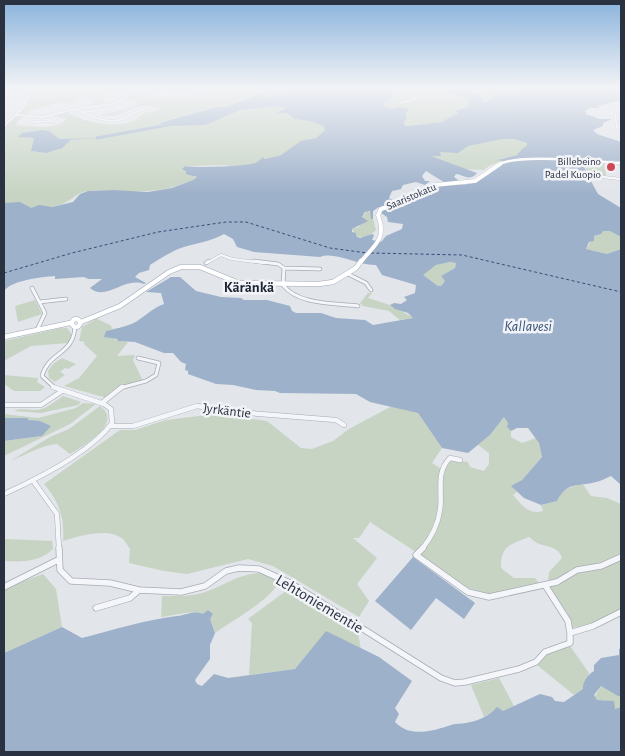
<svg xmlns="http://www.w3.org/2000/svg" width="625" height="756" font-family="'Alegreya Sans',sans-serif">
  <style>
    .green { fill: #c7d4c3; fill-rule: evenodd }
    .water { fill: #9eb1ca; fill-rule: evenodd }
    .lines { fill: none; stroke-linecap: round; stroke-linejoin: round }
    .stream { stroke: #9eb1ca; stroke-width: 1 }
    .river { stroke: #9eb1ca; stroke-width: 3 }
    .ferry { stroke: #344f76; stroke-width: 1; stroke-dasharray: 3 2.5; stroke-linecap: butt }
    .minor-far4-casing { stroke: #a7acb4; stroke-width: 2.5 }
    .minor-far3-casing { stroke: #a7acb4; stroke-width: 3 }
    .minor-far2-casing { stroke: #a7acb4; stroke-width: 4.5 }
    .minor-far1-casing { stroke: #a7acb4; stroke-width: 5.5 }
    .minor-casing { stroke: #a7acb4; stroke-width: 7 }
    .major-far2-casing { stroke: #a1a9b6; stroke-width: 3 }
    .major-far1-casing { stroke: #a1a9b6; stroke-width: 4.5 }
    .major-casing { stroke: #a1a9b6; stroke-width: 5.5 }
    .minor-far4 { stroke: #f5f6f9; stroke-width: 2 }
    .minor-far3 { stroke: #f5f6f9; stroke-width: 2.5 }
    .minor-far2 { stroke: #f5f6f9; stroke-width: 3 }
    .minor-far1 { stroke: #f5f6f9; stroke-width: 4.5 }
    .minor { stroke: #f5f6f9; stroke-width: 5.5 }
    .major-far2 { stroke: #fff; stroke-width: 2.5 }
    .major-far1 { stroke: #fff; stroke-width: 4 }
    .major { stroke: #fff; stroke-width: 4.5 }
    .poi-dot { fill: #ce4957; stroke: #f2f4f8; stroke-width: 2 }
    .labels { text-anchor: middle; stroke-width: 5; stroke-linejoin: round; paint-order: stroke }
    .far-poi-label { font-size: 11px; fill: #2a3242; stroke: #f2f4f8; text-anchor: end }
    .far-street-label { font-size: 11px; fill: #2a3242; stroke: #f2f4f8 }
    .street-label { font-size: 14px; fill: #2a3242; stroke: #f2f4f8 }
    .neighbourhood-label { font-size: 15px; font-weight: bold; fill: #1c2333; stroke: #f2f4f8 }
    .water-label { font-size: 15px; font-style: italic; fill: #344f76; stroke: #f2f4f8 }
    .near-street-label { font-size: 16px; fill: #2a3242; stroke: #f2f4f8 }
  </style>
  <rect width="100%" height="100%" fill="#e2e5ea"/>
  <!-- green -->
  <path class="green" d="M 35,88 L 133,88 L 126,95 L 112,92 L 103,95 L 108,97 L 104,98 L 102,101 L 107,103 L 124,98 L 110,104 L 93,106 L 92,102 L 96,101 L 83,96 L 72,100 L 79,101 L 70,104 L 63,102 L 29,111 L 26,115 L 20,114 Z
    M 202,88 L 289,88 L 280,93 L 272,92 L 271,97 L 262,97 L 267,92 L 226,107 L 216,107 L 160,122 L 162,125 L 206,125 L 240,110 L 276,106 L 287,108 L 279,111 L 280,114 L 289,114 L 294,119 L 310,121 L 325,126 L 325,130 L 316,138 L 304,141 L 281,155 L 265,159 L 262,158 L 256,163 L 239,167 L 224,165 L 185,166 L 184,168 L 196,178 C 191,182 187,182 182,184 C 150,196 120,189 88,191 C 78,192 75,197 68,201 C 50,212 23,207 4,207 L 4,127 L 16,117 L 24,116 L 17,122 L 16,125 C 31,126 55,131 67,119 L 55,116 L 66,112 C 87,123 109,128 132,122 C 137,120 140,115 145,113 C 151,111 155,113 160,109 C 144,98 127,114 112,116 C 108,116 103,115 99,115 L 124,110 L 137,105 L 135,104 L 139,101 L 126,99 L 131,93 C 157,95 180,106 204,90 ZM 42,130 L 49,131 L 60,139 L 73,140 L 46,153 L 32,151 L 34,138 L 21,137 L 22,133 Z
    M 391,88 L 444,88 L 451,93 L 468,98 L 470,105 L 457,110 L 459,112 C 445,125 423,127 404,126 L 405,115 L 409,109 L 391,109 L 384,106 L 385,102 L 392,100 L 390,89 Z
    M 472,88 L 535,88 L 536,90 L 517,91 L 509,94 L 493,93 L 494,97 L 488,102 L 482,101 L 482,96 L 467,90 Z
    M 503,139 L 514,139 L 527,143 L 528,147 L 518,155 L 498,159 L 504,160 L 489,166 L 484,170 L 464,169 L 430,156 L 436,156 L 439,152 L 454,152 L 468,146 Z
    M 583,163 L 604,163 L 606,175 L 600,178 L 590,177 Z
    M 367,211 L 371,213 L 371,219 L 373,219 L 376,230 C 371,235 363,239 356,236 L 352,229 L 359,227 L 362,218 Z
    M 603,231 L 610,231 L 620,236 L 621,249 L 607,254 L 586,249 L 594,236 L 601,234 Z
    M 450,262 L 456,263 L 455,268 L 441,276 L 445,281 L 441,286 L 438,286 L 422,275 L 436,265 Z
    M 368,293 L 372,293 L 368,298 L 390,305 L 414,318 L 400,320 L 389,311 L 363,306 L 360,303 Z
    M 35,300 L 42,314 L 18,322 L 15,306 Z
    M 99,317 L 97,319 L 110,325 L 113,329 L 106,331 C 112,340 118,341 128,342 L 117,356 L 135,355 L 133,360 L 143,381 L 124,385 L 107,398 L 64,386 L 79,378 L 97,356 L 84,344 L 85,342 L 79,341 L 82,327 Z
    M 61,328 L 67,328 L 71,333 L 72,337 L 68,343 L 31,346 L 4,361 L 4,341 Z
    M 62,358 L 76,364 L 68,369 L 65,368 L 60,372 L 65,375 L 55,382 L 49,378 L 48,371 L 53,364 Z
    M 4,375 L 38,378 L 37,382 L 45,387 L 40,391 L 14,391 L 4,384 Z
    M 63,396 L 81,402 L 78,405 L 41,413 L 14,411 C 21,408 27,410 34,410 C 46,410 54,402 63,396 Z
    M 83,403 L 96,404 L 70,424 L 4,456 L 4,441 L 42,436 L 40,421 L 35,422 L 26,418 L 4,418 L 4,414 L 38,418 L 76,408 Z
    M 100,406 C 124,423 84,445 70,454 L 57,444 C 41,445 26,455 10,461 L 50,437 L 69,429 Z
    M 392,406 L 418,413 L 442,448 L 432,463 L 443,470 L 452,460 L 468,462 L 470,467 L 484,471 L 489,464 L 489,453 L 478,445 L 490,435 L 504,417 L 508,423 L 507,427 L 511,431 L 511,437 L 522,443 L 536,438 L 539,443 L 542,457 L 522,480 L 512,486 L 517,492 L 513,495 C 522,505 528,515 543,511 L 541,505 L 557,501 L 562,491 L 582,483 L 591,496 L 607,498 L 621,504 L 621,553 L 594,565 L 571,569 L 562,578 L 548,582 L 549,572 L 562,558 C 559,547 548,547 539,544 C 536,543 532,539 529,537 C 511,544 500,546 501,568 L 514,578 L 535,578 L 540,584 L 493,595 L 465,587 L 425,558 L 370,522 L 359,538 L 353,538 L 377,558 L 357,584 L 369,601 L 359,617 L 273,566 L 248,559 L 187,574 L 164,571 L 129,563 L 130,549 C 128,546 125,541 123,539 C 108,527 79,536 63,541 C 65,519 59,501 44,484 L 120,430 L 135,430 L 166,420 L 215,414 L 267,421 L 301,448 L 312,449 L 333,441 L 349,429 Z
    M 4,539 L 52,541 L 53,549 C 40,562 21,562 4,561 Z
    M 621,560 L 621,610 L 588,625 L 572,628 L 568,614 L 549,587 L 578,573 L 601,569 Z
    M 262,573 L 279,580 C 276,597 230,622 215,633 C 208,602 184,615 161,617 L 162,596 C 175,596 189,597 202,593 C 225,586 235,574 262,573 Z
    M 43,574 L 56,589 L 62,627 L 4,653 L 4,588 Z
    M 290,588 L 357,629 L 361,649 L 326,632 L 295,669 L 249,675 L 252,623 L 248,619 Z
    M 570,646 L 589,673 L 584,689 L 574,695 L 537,665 L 547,654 Z
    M 499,678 L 514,706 L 503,711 L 494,710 L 484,717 L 471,685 Z
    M 601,686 L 621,696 L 621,707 L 615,709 L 605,700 L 597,700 L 594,698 Z"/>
  <!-- water -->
  <path class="water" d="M 291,88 L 391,88 L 390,90 L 393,99 L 385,102 L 384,106 L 391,109 L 400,107 L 409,109 L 405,115 L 407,118 L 404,122 L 405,126 L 409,126 L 442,122 L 458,113 L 455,111 L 469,106 L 468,98 L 451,93 L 444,88 L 472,88 L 468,90 L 482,96 L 482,101 L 488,102 L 496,92 C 509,94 521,91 535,91 L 535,88 L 621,88 L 621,100 L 597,106 L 601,108 L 590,108 L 585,111 L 586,114 L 600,119 L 612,119 L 603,123 L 603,126 L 593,130 L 597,134 L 621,142 L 621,161 L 580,160 L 590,177 L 595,179 L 588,179 L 591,181 L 598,194 L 621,208 L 621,237 L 610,231 L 603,231 L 601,234 L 594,236 L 594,241 L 589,242 L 586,249 L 607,254 L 621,249 L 621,485 L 611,476 C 606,478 601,481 596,482 C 578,487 567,481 557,501 L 541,505 L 524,498 L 511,486 L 522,480 L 542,457 L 539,443 L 528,428 L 517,428 L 511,431 L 507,427 L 508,423 L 504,417 L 490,435 L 468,453 L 442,448 L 418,413 L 370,402 L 356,394 L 280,393 L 275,391 L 256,390 L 233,385 L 216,384 L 188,374 L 188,371 L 185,370 L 186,364 L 181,362 L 173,353 L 164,353 L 135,342 L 118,341 L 117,339 L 104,337 L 106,331 C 118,328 131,326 140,319 C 149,313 153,308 164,304 L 161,293 L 146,292 L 171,277 L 180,277 L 196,291 L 221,297 L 241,298 L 244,300 L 267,300 L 290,306 L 292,311 L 296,313 L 321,313 L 336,318 L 365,320 L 373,325 L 413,318 L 408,313 L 395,309 L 390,305 L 394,303 L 401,304 L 407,300 L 404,297 L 415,293 L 416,285 L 382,275 L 376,265 C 359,266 335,251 320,257 L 254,252 L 237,247 L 233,239 L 224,234 C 211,241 198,243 184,247 C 171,251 160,259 150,265 L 149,270 L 139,273 L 135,277 L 146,283 L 144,284 C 124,276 106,302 90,288 L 102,279 L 88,279 L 84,277 L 55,279 L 55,276 C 42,277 12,280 4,291 L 4,203 L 20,202 L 31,208 L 39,205 L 52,207 L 73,202 L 80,194 L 88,191 L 114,190 L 148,192 L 172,188 L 193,180 L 197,177 L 186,174 L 186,171 L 182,169 L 185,166 C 194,168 251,167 257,162 C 259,161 260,159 263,157 L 265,159 L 281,155 L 301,141 L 316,138 L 325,130 L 324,126 L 310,121 L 294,119 L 289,114 L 276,113 L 286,108 L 276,106 L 240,110 L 206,125 L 168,126 L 159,123 L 217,107 L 226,107 L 267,92 L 262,97 L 271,97 L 272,92 L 284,93 ZM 503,139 L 514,139 L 527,143 L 527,146 L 522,149 L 517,155 L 497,160 L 508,162 C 489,169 477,189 455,184 L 458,180 L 454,177 L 456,174 C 465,175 469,182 477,173 L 431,156 L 441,156 L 440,152 L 458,153 L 468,146 ZM 426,171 L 447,184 L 432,188 L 403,203 L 405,204 L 404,206 L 398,204 L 389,207 L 385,204 L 394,201 L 389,198 L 392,191 L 401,189 L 403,185 L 416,182 L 425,185 L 430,181 L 425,181 L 422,176 ZM 379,207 L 384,209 L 381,213 L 387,217 L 388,222 L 403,224 L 402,229 L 386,236 L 381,242 L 372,240 L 374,235 L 372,234 L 360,238 L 356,236 L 356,233 L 352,232 L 352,229 L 368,221 L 362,217 L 365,212 L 370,211 L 371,219 L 373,219 L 373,211 ZM 450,262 L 456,263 L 455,268 L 441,276 L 445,281 L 441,286 L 438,286 L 423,275 L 436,265 Z
    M 42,130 L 49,131 L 60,139 L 97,138 L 71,140 L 62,148 L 46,153 L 31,151 L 34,138 L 18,137 L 22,133 Z
    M 4,418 L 27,418 L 29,420 L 40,421 L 51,426 L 42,436 L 4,441 Z
    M 413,557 L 475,603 L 464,619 L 436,598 L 411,630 L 375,601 Z
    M 208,610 L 213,614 L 210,619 L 215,633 L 210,645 L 210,659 L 195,680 L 197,684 L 202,686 L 214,674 L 228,678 L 295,669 L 326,631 L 379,657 L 412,681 L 395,708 L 399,714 L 395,722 C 410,738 433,731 451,725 C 456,723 461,724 466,723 C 478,721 489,716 497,707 L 503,711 L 540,694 L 552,697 L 555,701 L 564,702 L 583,689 C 582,683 588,674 594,671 L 594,665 L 601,658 L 619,655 L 619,649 L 621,648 L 621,696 L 618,696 L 601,686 L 594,695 L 597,700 L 614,701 L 615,709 L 621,707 L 621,752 L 4,752 L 4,653 L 62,627 L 82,638 C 113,630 145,620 177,616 C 187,615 193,610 203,614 Z"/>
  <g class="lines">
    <!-- stream -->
    <path class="stream" d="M 272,88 L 270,90 L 272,92"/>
    <!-- river -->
    <path class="river" d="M 97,138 L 168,125"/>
    <!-- ferry -->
    <path class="ferry" d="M 371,253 L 462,255 L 621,292
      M 4,273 L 72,253 L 158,232 L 226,222 L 246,222 L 330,248 L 367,253"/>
    <defs>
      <path id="minor-far4" d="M 131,90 C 152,92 174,102 193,90 L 192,88
        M 401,103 L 415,99 L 422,88
        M 75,109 C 88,115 107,125 122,119 C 129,116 136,112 144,109
        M 84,112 L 118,108 L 130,104 L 121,101
        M 621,113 L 615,115 L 617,127 L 621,129
        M 18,115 L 42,117 L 81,108 L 112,104 L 123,100 L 133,88
        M 34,122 L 53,121 L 55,119 L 51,115
        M 4,126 L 24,107 L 27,97 L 33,88"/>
      <path id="minor-far3" d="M 603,177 L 621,179
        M 207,263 L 221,255 L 232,259 L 265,263"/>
      <path id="minor-far2" d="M 254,261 L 278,264 L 284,268 L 283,285 C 298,305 334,303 358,306
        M 206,263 L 209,261
        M 284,268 L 320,269
        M 348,274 L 366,283 L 371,290
        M 32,288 L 45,313 L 38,328
        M 39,302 L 66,299
        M 55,388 L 42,376 C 48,352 74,355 75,326
        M 120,388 L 146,381 L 156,375 L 159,363 L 138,358"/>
      <path id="minor-far1" d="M 103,402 L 122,387
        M 4,405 L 41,405 L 62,391
        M 110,426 L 133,426 L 197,406 L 236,412 L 336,420 L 344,425
        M 34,482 L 57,514 L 59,549
        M 4,494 C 37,479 91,452 112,423 L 111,409 L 104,404 L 53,387
        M 422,549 C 431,538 438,525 440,510 C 443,492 435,473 450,458 L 460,460"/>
      <path id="minor" d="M 59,548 L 60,570 L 71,581 L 110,583 L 139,590 L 181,592 L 205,586 L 226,571 L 239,568 L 259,569 L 290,583 L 441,678 L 455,683 L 465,682 L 519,669 L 536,662 L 545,652 L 570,643 L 570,633 L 593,626 L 621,612
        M 423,548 L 416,555 L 468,592 L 489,597 L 557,582 L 577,570 L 601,566 L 621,557
        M 545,585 L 568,621 L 570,633
        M 4,587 L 58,560
        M 96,608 L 130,598 L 139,590"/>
      <path id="major-far2" d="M 498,165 C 516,153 596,162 621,163"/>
      <path id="major-far1" d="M 360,263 C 375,244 387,239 378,215 L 381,209 L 409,199 L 435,185 L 475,181 L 500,164"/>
      <path id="major" d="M72 323a4 4 0 1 1 8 0a4 4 0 1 1-8 0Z
        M 81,322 L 120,306 L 169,272 L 181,267 L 200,267 L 239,283 L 319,284 L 333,282 L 356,268 L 361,261
        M 4,337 L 70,323"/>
    </defs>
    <!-- minor-far4 casing -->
    <use href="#minor-far4" class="minor-far4-casing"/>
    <!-- minor-far3 casing -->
    <use href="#minor-far3" class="minor-far3-casing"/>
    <!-- minor-far2 casing -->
    <use href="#minor-far2" class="minor-far2-casing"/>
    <!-- minor-far1 casing -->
    <use href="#minor-far1" class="minor-far1-casing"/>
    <!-- minor casing -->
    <use href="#minor" class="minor-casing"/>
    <!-- major-far2 casing -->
    <use href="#major-far2" class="major-far2-casing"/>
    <!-- major-far1 casing -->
    <use href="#major-far1" class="major-far1-casing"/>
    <!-- major casing -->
    <use href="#major" class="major-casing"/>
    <!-- minor-far4 -->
    <use href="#minor-far4" class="minor-far4"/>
    <!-- minor-far3 -->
    <use href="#minor-far3" class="minor-far3"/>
    <!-- minor-far2 -->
    <use href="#minor-far2" class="minor-far2"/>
    <!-- minor-far1 -->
    <use href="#minor-far1" class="minor-far1"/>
    <!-- minor -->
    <use href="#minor" class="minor"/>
    <!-- major-far2 -->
    <use href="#major-far2" class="major-far2"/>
    <!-- major-far1 -->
    <use href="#major-far1" class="major-far1"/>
    <!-- major -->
    <use href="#major" class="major"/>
  </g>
  <!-- sky -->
  <linearGradient id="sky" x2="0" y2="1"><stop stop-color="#8ab3dc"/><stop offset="0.45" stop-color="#f2f3f6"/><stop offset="1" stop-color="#f2f3f6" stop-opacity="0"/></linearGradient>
  <rect width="625" height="194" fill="url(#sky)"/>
  <!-- markers -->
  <circle class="poi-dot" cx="611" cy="167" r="5"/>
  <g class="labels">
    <!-- far-poi labels -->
    <g class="far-poi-label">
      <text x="601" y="165">Billebeino<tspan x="601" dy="13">Padel Kuopio</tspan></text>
    </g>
    <!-- far-street labels -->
    <g class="far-street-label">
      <text transform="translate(411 196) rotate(-23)" y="4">Saaristokatu</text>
    </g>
    <!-- street labels -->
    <g class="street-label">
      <text transform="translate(227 410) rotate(7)" y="5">Jyrkäntie</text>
    </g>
    <!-- neighbourhood labels -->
    <g class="neighbourhood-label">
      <text x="249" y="292">Käränkä</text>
    </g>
    <!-- water labels -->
    <g class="water-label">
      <text x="528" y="331">Kallavesi</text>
    </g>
    <!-- near-street labels -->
    <g class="near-street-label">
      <text transform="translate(320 603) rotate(31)" y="6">Lehtoniementie</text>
    </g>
  </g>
  <!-- border -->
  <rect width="625" height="756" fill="none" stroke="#2a3242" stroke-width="10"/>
</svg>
